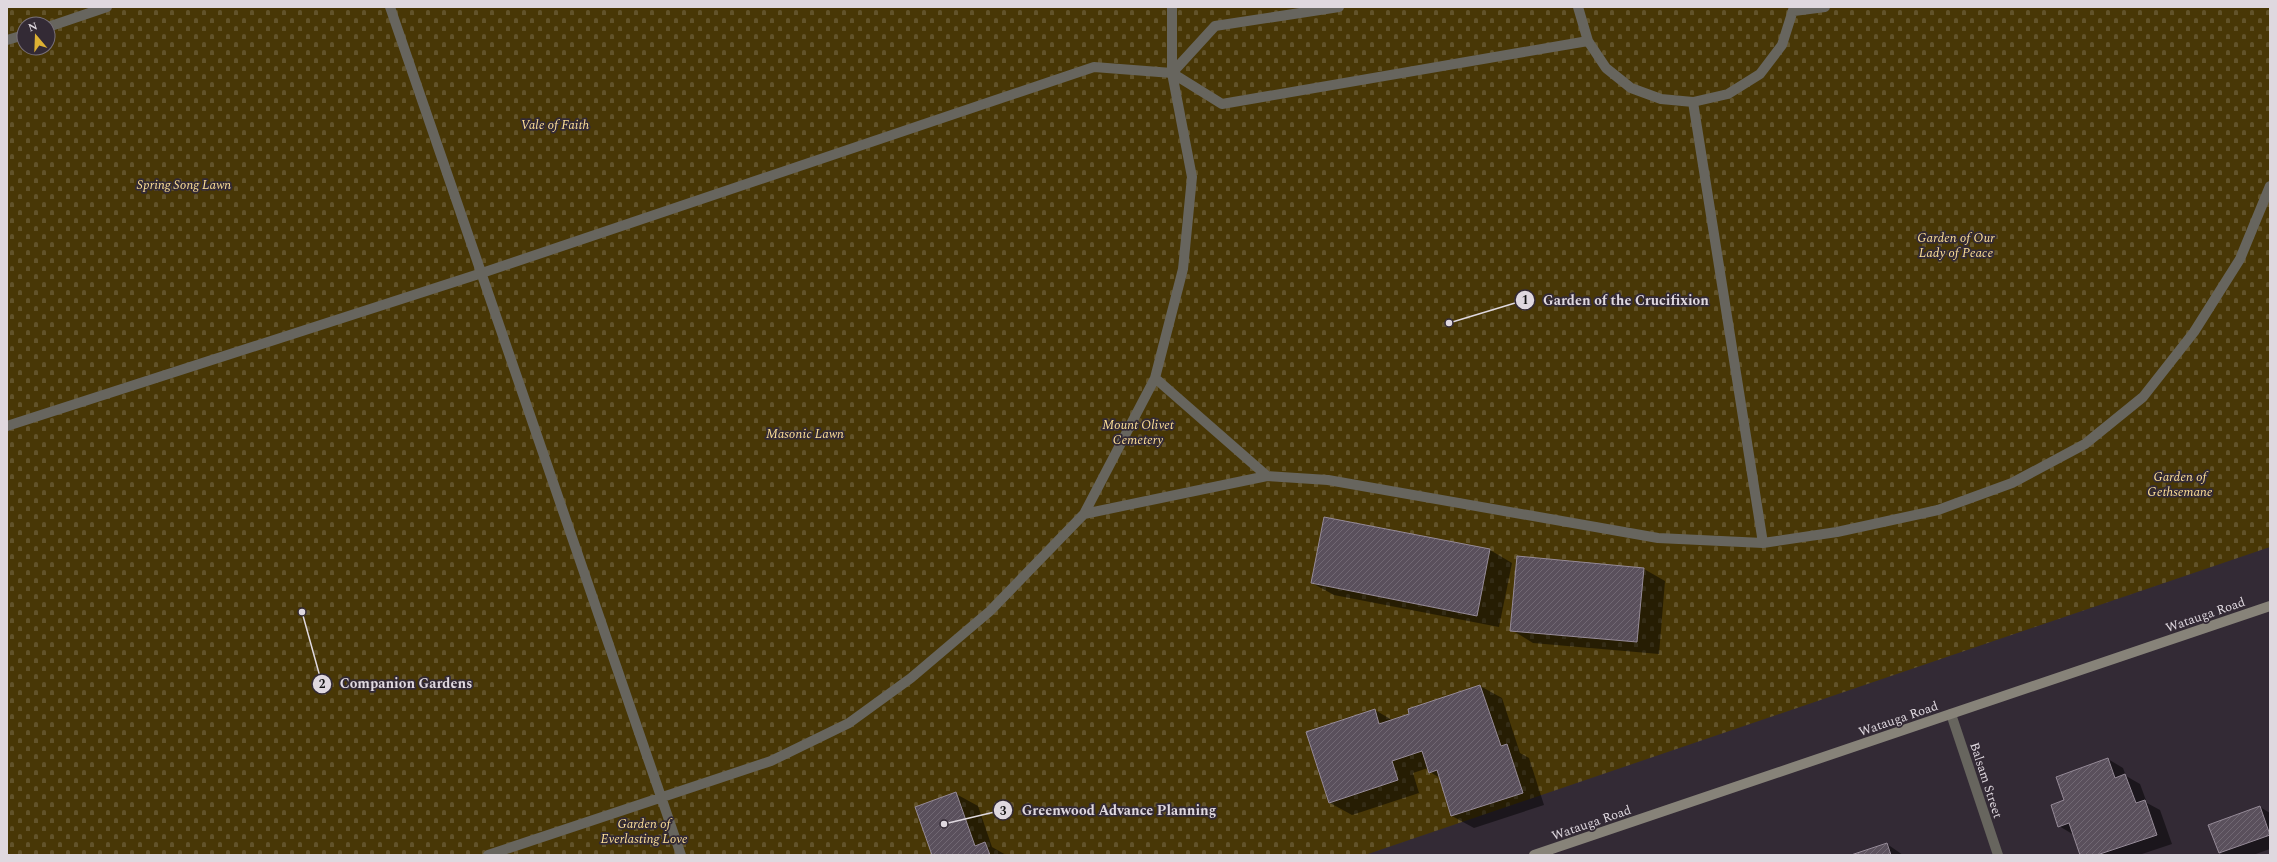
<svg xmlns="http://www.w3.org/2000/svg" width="2277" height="862" font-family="Spectral,serif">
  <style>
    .cemetery { fill: url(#cemetery-stones); fill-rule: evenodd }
    .shadow { fill: #0007 }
    .building { fill: url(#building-hatch); stroke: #968b98 }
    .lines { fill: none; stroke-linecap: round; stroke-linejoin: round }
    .lane { stroke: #67655e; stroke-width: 10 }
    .street { stroke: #67655e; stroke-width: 10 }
    .secondary { stroke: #878379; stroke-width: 10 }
    .labels { text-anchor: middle; stroke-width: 3.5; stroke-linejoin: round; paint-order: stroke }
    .park-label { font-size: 13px; font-style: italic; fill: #fcde96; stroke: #332a35 }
    .street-label { font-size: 13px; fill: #dfd8df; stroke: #332a35 }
    .leader { fill: none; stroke: #dfd8df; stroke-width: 1.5 }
    .callout-dot { fill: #dfd8df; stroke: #332a35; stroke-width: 1.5 }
    .mark-label { font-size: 12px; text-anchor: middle; font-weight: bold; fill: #111 }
    .callout-label { font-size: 14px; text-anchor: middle; font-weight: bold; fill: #dfd8df; stroke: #332a35; stroke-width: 3.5; stroke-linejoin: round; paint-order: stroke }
  </style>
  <defs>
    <pattern id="cemetery-stones" width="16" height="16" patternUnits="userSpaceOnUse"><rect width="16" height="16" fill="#483706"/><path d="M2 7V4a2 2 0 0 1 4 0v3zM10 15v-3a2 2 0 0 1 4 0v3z" fill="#62532a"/></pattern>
    <pattern id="building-hatch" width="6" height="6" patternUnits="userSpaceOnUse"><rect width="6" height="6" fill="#5a505c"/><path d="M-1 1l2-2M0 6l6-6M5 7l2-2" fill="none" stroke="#716873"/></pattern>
  </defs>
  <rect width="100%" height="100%" fill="#332a35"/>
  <!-- cemetery -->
  <path class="cemetery" d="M 7,7 L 2270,7 L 2270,547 L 1365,855 L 7,855 ZM 24,24 L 48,24 L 48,48 L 24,48 Z"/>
  <!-- shadow -->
  <path class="shadow" d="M 1324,518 L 1490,550 L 1512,563 L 1499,627 L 1334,595 L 1312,583 Z
    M 1644,569 L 1665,581 L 1659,654 L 1533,643 L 1512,630 Z
    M 1480,686 L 1502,698 L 1520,753 L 1529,758 L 1544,805 L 1474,828 L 1452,816 L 1440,778 L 1430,772 L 1428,768 L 1413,773 L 1419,793 L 1352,815 L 1330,803 L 1307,733 L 1375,710 L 1392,720 Z
    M 2108,759 L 2123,768 L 2126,776 L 2140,784 L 2147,803 L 2160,810 L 2172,844 L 2139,855 L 2081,855 L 2074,835 L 2059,826 L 2065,801 Z
    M 956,794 L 978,806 L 992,847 L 1006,855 L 933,855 Z
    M 2260,807 L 2270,813 L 2270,849 L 2253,855 L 2224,855 L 2220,853 L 2210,826 Z
    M 1887,844 L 1903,855 L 1854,855 Z"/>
  <!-- building -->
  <path class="building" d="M 1324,517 L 1490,549 L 1477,616 L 1311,583 Z
    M 1517,556 L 1644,568 L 1637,642 L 1510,631 Z
    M 1480,685 L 1501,746 L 1507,744 L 1523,793 L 1451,816 L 1437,770 L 1429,773 L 1422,751 L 1392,761 L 1398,780 L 1329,803 L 1306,732 L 1375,709 L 1379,724 L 1409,714 L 1408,709 Z
    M 2108,758 L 2115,778 L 2125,774 L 2136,803 L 2145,800 L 2157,835 L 2097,855 L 2080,855 L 2069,823 L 2058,827 L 2051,805 L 2064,800 L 2056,777 Z
    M 956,792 L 975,846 L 985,842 L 990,855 L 932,855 L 915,807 Z
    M 2260,806 L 2270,835 L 2219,853 L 2208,825 Z
    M 1887,843 L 1891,855 L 1851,855 Z"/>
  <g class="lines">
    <!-- lane -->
    <path class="lane" d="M 390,7 L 681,855
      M 1578,7 L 1588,41 L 1606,68 L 1631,88 L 1661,99 L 1693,102 L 1728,94 L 1760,74 L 1782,45 L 1794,7
      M 1794,11 L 1825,7
      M 48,27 L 107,7
      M 7,40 L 24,35
      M 1172,73 L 1215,26 L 1339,7
      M 1693,102 L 1763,543
      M 1155,378 L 1267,476
      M 7,426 L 482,273 L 1094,67 L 1172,73 L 1222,104 L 1588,41
      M 1084,514 L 1155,378 L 1183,269 L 1192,177 L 1172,73 L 1172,7
      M 488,855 L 771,761 L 849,723 L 911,678 L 990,611 L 1084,514 L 1267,476 L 1328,480 L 1658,538 L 1763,543 L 1837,532 L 1938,510 L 2012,483 L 2085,444 L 2143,397 L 2194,332 L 2240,259 L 2270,186"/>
    <!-- street -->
    <path class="street" d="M 1951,714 L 1998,855"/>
    <!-- secondary -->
    <path class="secondary" d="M 1534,855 L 2270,606"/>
  </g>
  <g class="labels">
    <!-- park labels -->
    <g class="park-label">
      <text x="555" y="129">Vale of Faith</text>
      <text x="184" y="189">Spring Song Lawn</text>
      <text x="1956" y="242">Garden of Our<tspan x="1956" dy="15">Lady of Peace</tspan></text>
      <text x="1138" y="429">Mount Olivet<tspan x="1138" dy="15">Cemetery</tspan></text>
      <text x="805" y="438">Masonic Lawn</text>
      <text x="2180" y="481">Garden of<tspan x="2180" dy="15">Gethsemane</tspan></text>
      <text x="644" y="828">Garden of<tspan x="644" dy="15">Everlasting Love</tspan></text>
    </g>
    <!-- street labels -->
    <g class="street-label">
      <text transform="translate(2205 614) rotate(-19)" y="5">Watauga Road</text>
      <text transform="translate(1898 718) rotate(-19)" y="5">Watauga Road</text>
      <text transform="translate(1987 780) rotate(72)" y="5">Balsam Street</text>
      <text transform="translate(1591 822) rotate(-19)" y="5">Watauga Road</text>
    </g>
  </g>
  <!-- callouts -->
  <path class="leader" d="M1449 323L1525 300M302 612L322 684M944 824L1003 810"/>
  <g class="callout-dot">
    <circle cx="1449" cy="323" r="4"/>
    <circle cx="302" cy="612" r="4"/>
    <circle cx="944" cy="824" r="4"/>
    <circle cx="1525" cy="300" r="10"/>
    <circle cx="322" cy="684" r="10"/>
    <circle cx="1003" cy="810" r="10"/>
  </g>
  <g class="mark-label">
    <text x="1525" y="304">1</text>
    <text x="322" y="688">2</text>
    <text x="1003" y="815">3</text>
  </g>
  <g class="callout-label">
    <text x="1626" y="305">Garden of the Crucifixion</text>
    <text x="406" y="688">Companion Gardens</text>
    <text x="1119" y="815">Greenwood Advance Planning</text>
  </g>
  <!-- border -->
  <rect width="2277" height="862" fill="none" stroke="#dfd8df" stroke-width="16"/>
  <!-- north arrow -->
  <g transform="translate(36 36) rotate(341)"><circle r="19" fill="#332a35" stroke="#787079"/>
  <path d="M0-3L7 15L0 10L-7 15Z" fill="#ddb133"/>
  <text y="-6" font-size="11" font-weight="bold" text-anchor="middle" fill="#dfd8df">N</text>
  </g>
</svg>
